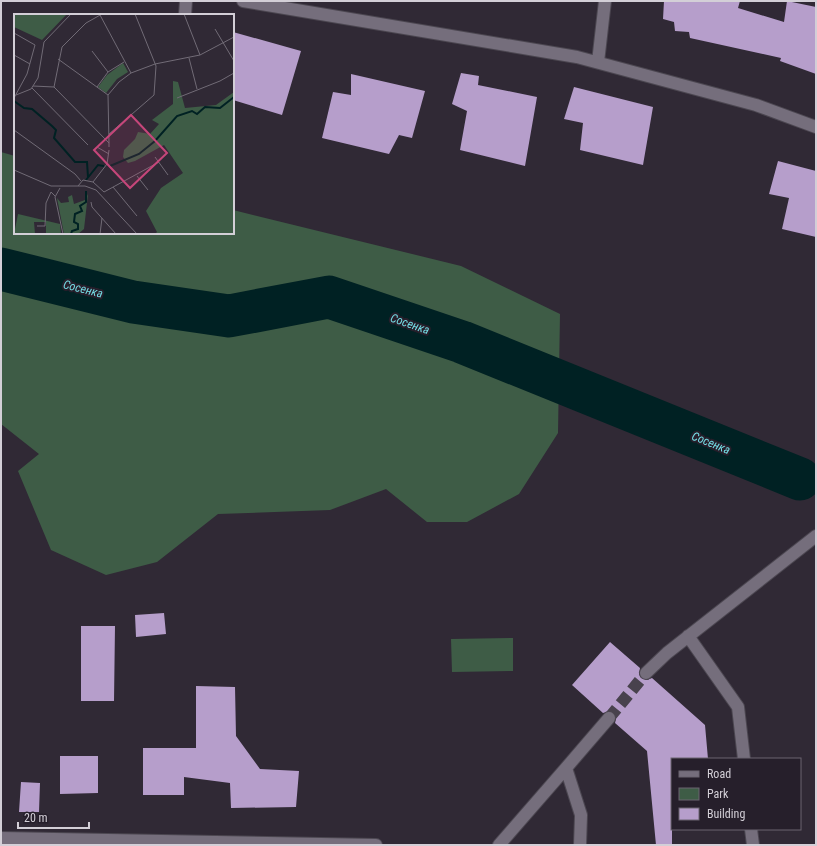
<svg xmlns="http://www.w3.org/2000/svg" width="817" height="846" font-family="'Roboto Condensed',sans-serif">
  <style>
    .green { fill: #3e5c46 }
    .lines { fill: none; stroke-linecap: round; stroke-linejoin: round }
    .river { stroke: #002123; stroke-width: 43 }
    .building { fill: #b69ecb }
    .minor-tunnel { stroke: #48424d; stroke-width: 12; stroke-dasharray: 12 6; stroke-linecap: butt }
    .minor-casing { stroke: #4c4751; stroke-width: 14 }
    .minor { stroke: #756e7c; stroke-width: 12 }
    .labels { text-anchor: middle; stroke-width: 4; stroke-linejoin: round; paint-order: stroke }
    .water-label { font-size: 12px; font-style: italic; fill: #75dfe7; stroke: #261f2b }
    .inset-river { fill: none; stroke: #002123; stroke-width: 2 }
    .inset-road { fill: none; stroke: #716b76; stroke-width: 1 }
    .view { fill: #c6467a; fill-opacity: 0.15; stroke: #c6467a; stroke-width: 2 }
    .inset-edge { fill: none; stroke: #d3cfd7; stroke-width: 2 }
  </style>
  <rect width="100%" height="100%" fill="#302935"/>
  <!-- green -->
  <path class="green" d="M 1,152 L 15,156 L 15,233 L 233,233 L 233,210 L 461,266 L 560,314 L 558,433 L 519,494 L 467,522 L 427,522 L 386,489 L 330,510 L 218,514 L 157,562 L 106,575 L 51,550 L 18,471 L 39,454 L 1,424 Z
    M 513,638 L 513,671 L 452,672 L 451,639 Z"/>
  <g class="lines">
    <!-- river -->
    <path class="river" d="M 1,269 L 133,302 L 229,316 L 329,297 L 462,342 L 800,479"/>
  </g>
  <!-- building -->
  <path class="building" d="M 664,1 L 740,1 L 738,8 L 784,22 L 787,1 L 816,7 L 816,74 L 780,61 L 781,58 L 690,38 L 689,32 L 675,31 L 674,22 L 663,19 Z
    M 233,32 L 301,51 L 282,115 L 233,100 Z
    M 461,73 L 479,76 L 478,85 L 537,97 L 525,166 L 460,150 L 467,111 L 452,104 Z
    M 351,74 L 425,91 L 412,138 L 399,135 L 389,154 L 322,138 L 333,92 L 351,95 Z
    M 574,87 L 653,107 L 643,165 L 580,150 L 583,123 L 564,119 Z
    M 778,161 L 816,171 L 816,237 L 782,229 L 789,198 L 769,194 Z
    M 164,613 L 166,634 L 136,637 L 135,615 Z
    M 81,626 L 115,626 L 114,701 L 81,701 Z
    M 610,642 L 640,668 L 639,674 L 641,678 L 647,680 L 652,678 L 705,725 L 708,759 L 672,759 L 672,845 L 656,845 L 647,751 L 615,723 L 616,719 L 614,713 L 610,711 L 603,713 L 572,685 Z
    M 196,686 L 235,687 L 236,736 L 260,769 L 299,771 L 296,807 L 231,808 L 230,783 L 184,777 L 184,795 L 143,795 L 143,748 L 196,748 Z
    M 60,756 L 98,756 L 98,793 L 60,794 Z
    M 21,782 L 40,783 L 39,812 L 19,812 Z"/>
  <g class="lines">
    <!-- minor-tunnel -->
    <path class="minor-tunnel" d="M 609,718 L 646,673"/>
    <defs>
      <path id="minor" d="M 243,1 L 577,57 L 756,105 L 816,127
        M 185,15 L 186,1
        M 598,62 L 605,1
        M 688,636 L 738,707 L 744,759
        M 646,673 L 667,653 L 816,536
        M 751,829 L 753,845
        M 1,838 L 376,845
        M 499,845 L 566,768
        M 580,845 L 581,815 L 566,768 L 609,718"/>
    </defs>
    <!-- minor casing -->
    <use href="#minor" class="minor-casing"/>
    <!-- minor -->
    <use href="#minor" class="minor"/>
  </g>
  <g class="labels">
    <!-- water labels -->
    <g class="water-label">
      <text transform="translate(83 289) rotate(14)" y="4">Сосенка</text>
      <text transform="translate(410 324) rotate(19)" y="4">Сосенка</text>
      <text transform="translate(711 443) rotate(22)" y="4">Сосенка</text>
    </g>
  </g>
  <!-- overview -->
  <g transform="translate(14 14)">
    <rect width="220" height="220" fill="#302935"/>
    <path d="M 0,0 L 53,0 L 28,26 L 0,13 ZM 109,49 L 114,58 L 103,65 L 92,79 L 84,73 L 93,61 ZM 159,67 L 164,68 L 171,94 L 202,91 L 220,78 L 220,220 L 141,220 L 143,218 L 132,197 L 147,174 L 169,159 L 150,131 L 121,147 L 114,149 L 109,143 L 110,136 L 121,125 L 124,118 L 136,120 L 145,110 L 138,106 L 159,90 ZM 74,180 L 70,215 L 64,220 L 50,220 L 43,184 L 47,189 L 55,188 L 54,183 L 58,181 L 60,190 L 71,186 ZM 4,200 L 46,210 L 47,220 L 32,220 L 32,208 L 20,208 L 21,220 L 0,220 Z" fill="#3e5c46"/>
    <path class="inset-river" d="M 0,87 L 10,94 L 18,95 L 38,112 L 42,116 L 40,124 L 61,148 L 73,148 L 74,163M 96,152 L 125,140 L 141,127 L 163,102 L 178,97 L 183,100 L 191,93 L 206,94 L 220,83M 72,166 L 84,151 L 90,152M 57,220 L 58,217 L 64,215 L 64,210 L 60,208 L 61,200 L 68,197 L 66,192 L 72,188 L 72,177"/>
    <path class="inset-road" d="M 88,0 L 72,9 L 48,33 L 40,73 L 95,129 L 95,133M 170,0 L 186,41M 86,1 L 117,59M 201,15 L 220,47M 0,19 L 21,31 L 13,60 L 0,84M 78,37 L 94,58M 0,41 L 16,50M 175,44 L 183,75M 44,45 L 94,81M 19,72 L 40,73M 83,73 L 94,58 L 110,48M 18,74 L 74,131M 2,81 L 17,75 L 24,64 L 30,28 L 57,0M 163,84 L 206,67 L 220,59M 0,116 L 61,160 L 67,167M 95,120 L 140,81 L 142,52 L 121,0M 95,129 L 94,81 L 105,68 L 117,59 L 141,50 L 186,41 L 220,23M 83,133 L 95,140M 141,143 L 154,161M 0,156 L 37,172 L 71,172 L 82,176 L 123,220M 123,162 L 134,176M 79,168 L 93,150 L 95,136M 64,172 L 69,166 L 79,168 L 90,178M 99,173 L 123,202M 46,174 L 41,183 L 49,220M 90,178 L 145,148M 77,188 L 78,193 L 102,220M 23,212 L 31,212 L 32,189 L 37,178 L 41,182M 86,220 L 88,204"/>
    <path class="view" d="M 117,101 L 153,139 L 116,174 L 80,136 Z"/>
    <rect width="220" height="220" class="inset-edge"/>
  </g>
  <!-- border -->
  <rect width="817" height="846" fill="none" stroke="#d3cfd7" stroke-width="4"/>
  <!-- legend -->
  <rect x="671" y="758" width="130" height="72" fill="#261f2b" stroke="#6b6570"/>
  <rect x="679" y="771" width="20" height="6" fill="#756e7c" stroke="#6b6570"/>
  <text x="707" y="778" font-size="12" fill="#d3cfd7">Road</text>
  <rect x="679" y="788" width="20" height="12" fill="#3e5c46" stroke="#6b6570"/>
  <text x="707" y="798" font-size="12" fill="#d3cfd7">Park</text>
  <rect x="679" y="808" width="20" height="12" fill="#b69ecb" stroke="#6b6570"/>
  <text x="707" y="818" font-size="12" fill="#d3cfd7">Building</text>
  <!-- scale -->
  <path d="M18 822v6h71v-6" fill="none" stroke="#d3cfd7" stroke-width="2"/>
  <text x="24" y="822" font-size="12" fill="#d3cfd7" stroke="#261f2b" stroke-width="3" paint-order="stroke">20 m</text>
</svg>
